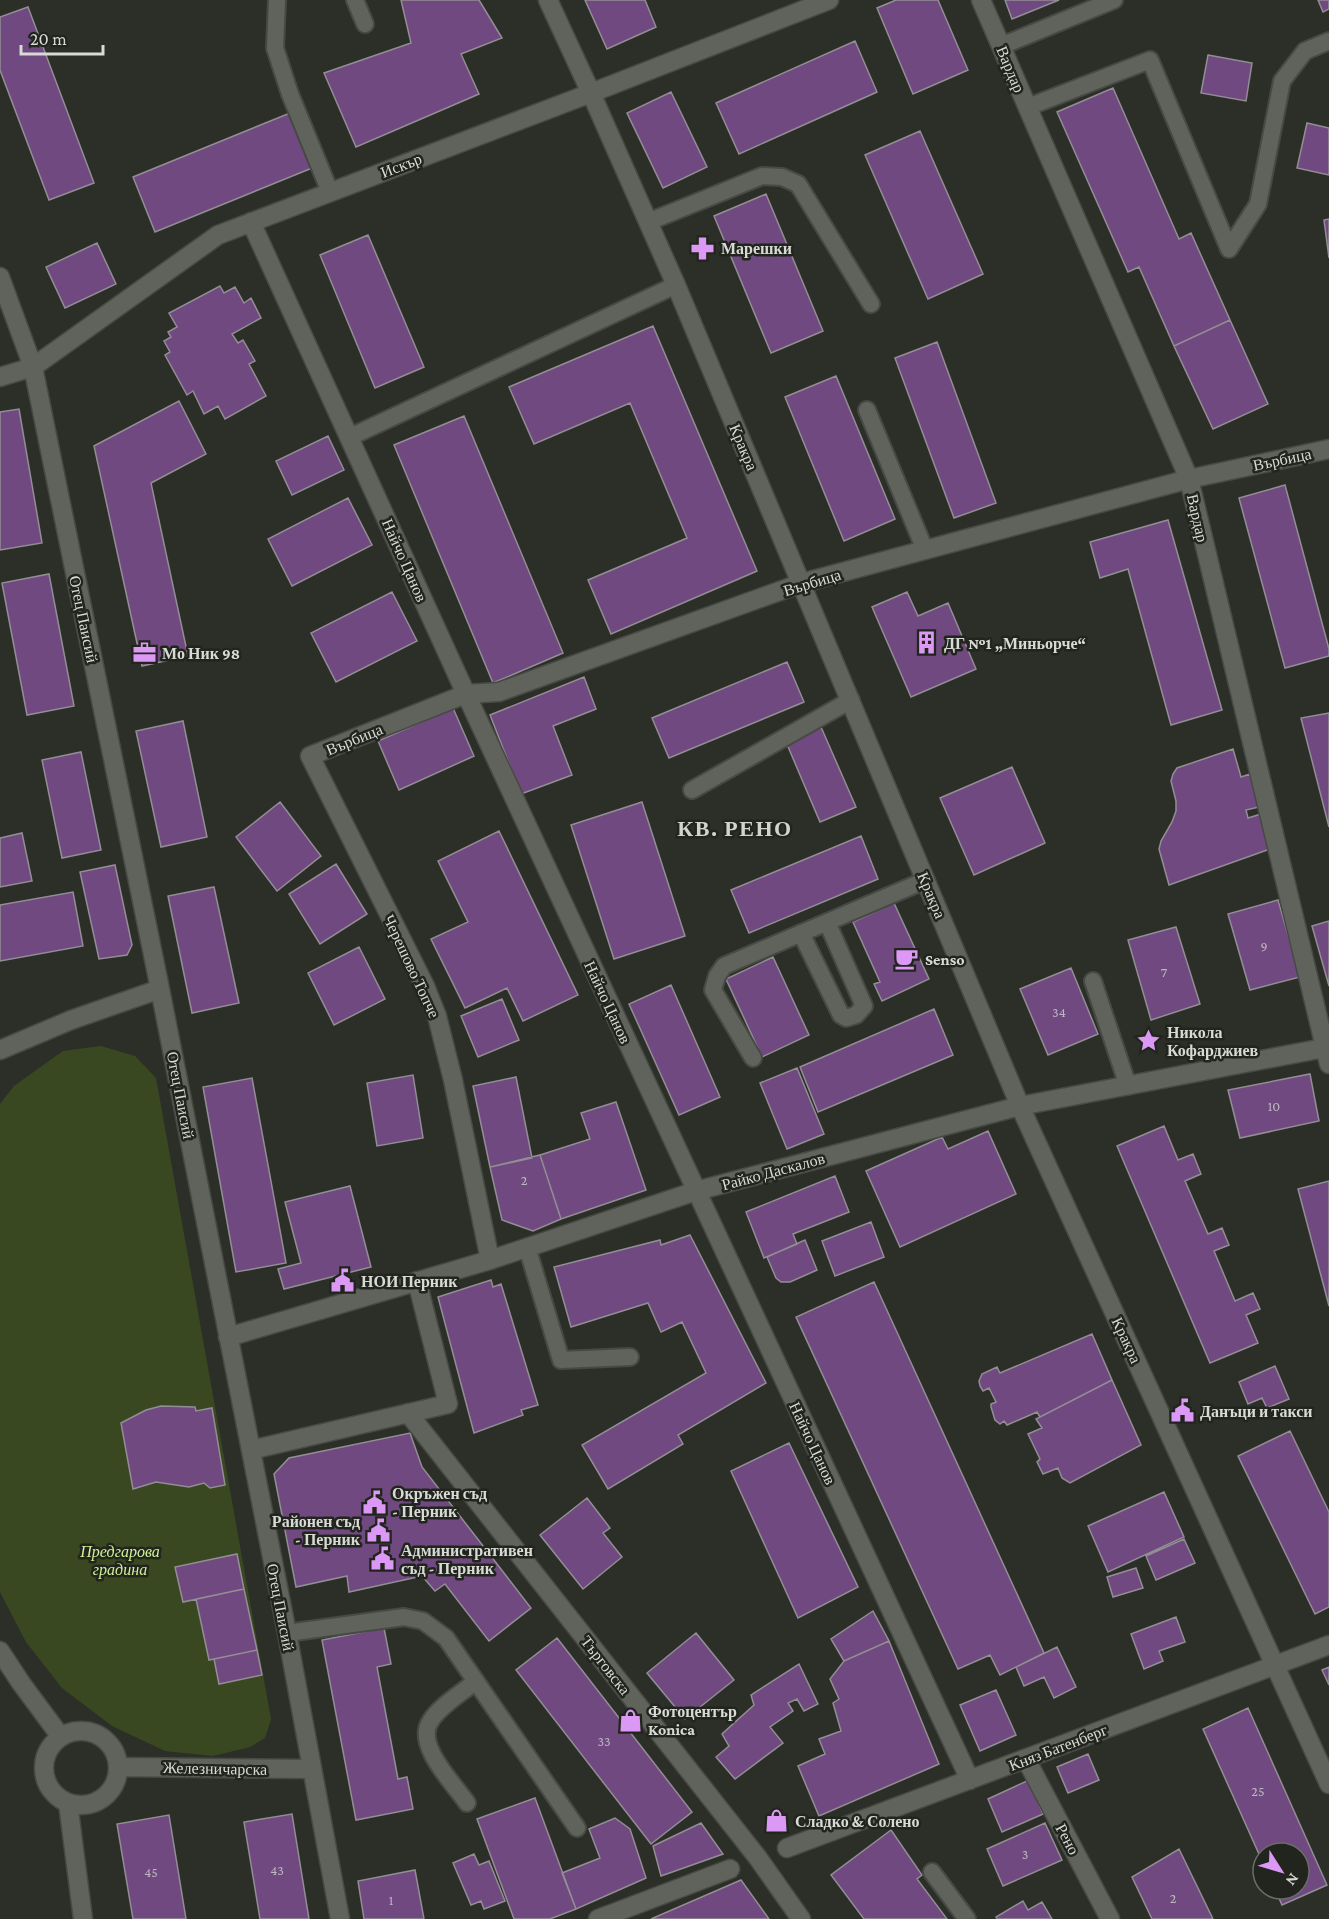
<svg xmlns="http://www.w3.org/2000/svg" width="1329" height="1919" font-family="'Crimson Pro',serif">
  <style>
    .green { fill: #3a4822 }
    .building { fill: #6f497f; stroke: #938d95; stroke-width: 1.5 }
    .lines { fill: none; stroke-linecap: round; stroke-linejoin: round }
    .lane-casing { stroke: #474a44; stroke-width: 20 }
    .street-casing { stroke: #474a44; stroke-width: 21 }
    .lane { stroke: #5f635b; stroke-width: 16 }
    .street { stroke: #5f635b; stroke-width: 18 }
    .labels { text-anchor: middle; stroke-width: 5; stroke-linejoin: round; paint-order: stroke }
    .number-label { font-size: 14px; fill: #beb6c0 }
    .street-label { font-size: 16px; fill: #d8dad6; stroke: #22251e }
    .poi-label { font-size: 16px; font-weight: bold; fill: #d8dad6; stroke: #22251e; text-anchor: start }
    .park-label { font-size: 16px; font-style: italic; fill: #cef294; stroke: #22251e }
    .district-label { font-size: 22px; font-weight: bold; letter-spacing: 1.5px; fill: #d0d4cb; stroke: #22251e }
  </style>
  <rect width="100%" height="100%" fill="#2c2f28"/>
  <!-- green -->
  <path class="green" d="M 101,1046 L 135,1056 L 156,1078 L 271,1719 L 265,1738 L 250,1747 L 213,1756 L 165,1751 L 112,1726 L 62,1688 L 26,1642 L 0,1592 L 0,1104 L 14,1086 L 63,1051 Z"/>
  <!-- building -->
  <path class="building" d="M 401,0 L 479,0 L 502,38 L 461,54 L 479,94 L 356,147 L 324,73 L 411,43 Z
    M 585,0 L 645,0 L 656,27 L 607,49 Z
    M 896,0 L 938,0 L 968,70 L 913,94 L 877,8 Z
    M 1005,0 L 1059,0 L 1012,19 Z
    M 1318,0 L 1329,0 L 1329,9 L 1323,12 Z
    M 28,7 L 94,183 L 49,200 L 0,70 L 0,17 Z
    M 855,41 L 877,92 L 739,154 L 716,103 Z
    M 1208,55 L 1252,63 L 1246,101 L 1201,93 Z
    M 1113,88 L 1179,239 L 1191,233 L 1230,320 L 1174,346 L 1139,267 L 1128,272 L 1057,112 Z
    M 671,92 L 707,167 L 663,188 L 627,113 Z
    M 290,113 L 312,168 L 155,232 L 133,177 Z
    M 1307,123 L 1329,128 L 1329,175 L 1297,168 Z
    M 920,131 L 983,274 L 928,299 L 865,155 Z
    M 766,194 L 823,331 L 771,353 L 714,216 Z
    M 1329,219 L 1329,258 L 1324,220 Z
    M 368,235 L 424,367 L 375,388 L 320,255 Z
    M 97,243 L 116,284 L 65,308 L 46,267 Z
    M 220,286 L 224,293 L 235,287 L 244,303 L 251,298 L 261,318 L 232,334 L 238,343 L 243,340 L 255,361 L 249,364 L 266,396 L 225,419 L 218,406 L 204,414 L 193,391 L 187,395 L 165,355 L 170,352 L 164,341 L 171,337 L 168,332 L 177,327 L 169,313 Z
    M 1230,320 L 1268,404 L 1213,429 L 1174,346 Z
    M 653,326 L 757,571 L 611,634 L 588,580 L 687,538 L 630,403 L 534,444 L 509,387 Z
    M 937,342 L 996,503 L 954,518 L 895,358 Z
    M 836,376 L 895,519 L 844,541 L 785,397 Z
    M 179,401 L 206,454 L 151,483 L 188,656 L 142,666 L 94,446 Z
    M 19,409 L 42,543 L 0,550 L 0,412 Z
    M 464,416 L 563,653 L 493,683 L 394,445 Z
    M 328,436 L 344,470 L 292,495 L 276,461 Z
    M 1285,485 L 1329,649 L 1329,656 L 1285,668 L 1239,498 Z
    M 348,498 L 372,545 L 292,586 L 268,539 Z
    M 1168,520 L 1222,710 L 1171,725 L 1128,569 L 1100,578 L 1090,542 Z
    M 49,574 L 74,706 L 27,715 L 2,583 Z
    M 392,592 L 417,641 L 336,682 L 311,633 Z
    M 907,592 L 918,616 L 948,603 L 976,669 L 911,697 L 872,607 Z
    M 787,662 L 804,702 L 669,758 L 652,718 Z
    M 584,677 L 596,709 L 553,726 L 572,775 L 521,794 L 490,715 Z
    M 453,708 L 474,756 L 399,790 L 378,741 Z
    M 1329,713 L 1329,827 L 1301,718 Z
    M 183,721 L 207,837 L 161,847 L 136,731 Z
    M 821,727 L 856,807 L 820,822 L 786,742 Z
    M 1233,749 L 1241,777 L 1250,774 L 1259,807 L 1246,810 L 1248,818 L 1261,814 L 1270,849 L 1169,885 L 1159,849 L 1161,841 L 1172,822 L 1176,811 L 1176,801 L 1171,781 L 1173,774 L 1177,768 Z
    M 81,752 L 101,850 L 62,858 L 42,760 Z
    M 1012,767 L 1045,843 L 974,875 L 940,798 Z
    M 280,802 L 321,856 L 277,891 L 236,837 Z
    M 642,802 L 685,936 L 614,959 L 571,825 Z
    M 499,831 L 578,995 L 523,1021 L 507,988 L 465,1008 L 431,939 L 468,922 L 438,861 Z
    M 22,833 L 32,881 L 0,887 L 0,838 Z
    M 861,836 L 878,879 L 749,933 L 731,890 Z
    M 336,864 L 367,914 L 320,944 L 289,894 Z
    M 115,865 L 132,945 L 127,955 L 99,959 L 80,872 Z
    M 214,887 L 239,1003 L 192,1013 L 168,896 Z
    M 73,892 L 83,946 L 0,961 L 0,905 Z
    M 1278,900 L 1300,977 L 1250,990 L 1228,914 Z
    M 894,903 L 929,979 L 882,1001 L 874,984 L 880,982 L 853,922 Z
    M 1329,921 L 1329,986 L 1312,926 Z
    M 1176,927 L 1200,1004 L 1151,1020 L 1128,940 Z
    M 359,947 L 385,999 L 334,1025 L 308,973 Z
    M 773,957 L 809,1035 L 762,1057 L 726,979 Z
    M 1071,968 L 1098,1034 L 1048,1055 L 1020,989 Z
    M 671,985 L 720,1097 L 679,1115 L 629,1004 Z
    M 502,999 L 519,1040 L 478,1057 L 461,1016 Z
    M 934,1009 L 953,1055 L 818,1112 L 800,1067 Z
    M 797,1068 L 824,1134 L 787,1149 L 760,1083 Z
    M 1310,1074 L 1319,1121 L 1240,1138 L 1228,1090 Z
    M 413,1075 L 423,1138 L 377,1146 L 367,1083 Z
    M 516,1077 L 532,1158 L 490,1167 L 473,1086 Z
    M 252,1078 L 286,1263 L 236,1272 L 203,1087 Z
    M 616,1102 L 646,1190 L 561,1219 L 540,1155 L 590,1139 L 581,1113 Z
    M 1164,1126 L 1178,1160 L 1193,1154 L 1201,1174 L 1185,1181 L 1208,1234 L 1222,1228 L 1229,1245 L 1214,1251 L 1235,1301 L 1253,1293 L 1260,1309 L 1246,1315 L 1258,1343 L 1210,1363 L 1117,1146 Z
    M 988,1131 L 1016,1194 L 900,1247 L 866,1171 L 942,1137 L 948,1149 Z
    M 540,1155 L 561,1219 L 533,1231 L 502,1220 L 490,1167 Z
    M 835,1176 L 849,1212 L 793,1234 L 797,1244 L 764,1258 L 746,1212 Z
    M 1329,1181 L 1329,1306 L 1298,1189 Z
    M 350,1186 L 371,1267 L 284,1289 L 278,1269 L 301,1263 L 285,1202 Z
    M 871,1222 L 884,1257 L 835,1276 L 822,1241 Z
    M 690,1235 L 766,1383 L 678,1435 L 683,1444 L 608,1489 L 582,1445 L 706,1373 L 682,1322 L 661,1332 L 648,1303 L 571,1327 L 554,1267 L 660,1240 L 661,1245 Z
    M 805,1240 L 817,1270 L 790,1282 L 781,1282 L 776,1278 L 767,1257 Z
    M 491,1280 L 493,1287 L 501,1284 L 538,1405 L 521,1410 L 523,1415 L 474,1433 L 438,1297 Z
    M 874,1282 L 1044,1653 L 1000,1675 L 990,1655 L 958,1669 L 796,1317 Z
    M 1092,1334 L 1112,1380 L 1040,1417 L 1037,1412 L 1007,1425 L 1004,1421 L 1000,1424 L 995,1420 L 991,1407 L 991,1404 L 996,1402 L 989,1388 L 983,1391 L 980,1386 L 979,1381 L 982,1374 L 997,1367 L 1000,1373 Z
    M 1275,1366 L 1289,1399 L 1267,1408 L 1262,1398 L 1248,1404 L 1239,1382 Z
    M 1112,1380 L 1141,1445 L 1070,1483 L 1062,1478 L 1058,1468 L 1043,1474 L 1037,1462 L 1040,1459 L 1028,1434 L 1042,1428 L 1036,1419 Z
    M 161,1406 L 195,1407 L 196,1411 L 212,1408 L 225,1485 L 210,1488 L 204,1483 L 189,1487 L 156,1482 L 133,1489 L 121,1423 L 146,1410 Z
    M 1290,1431 L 1329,1512 L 1329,1607 L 1315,1614 L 1238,1456 Z
    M 410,1433 L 422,1467 L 531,1608 L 489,1641 L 445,1584 L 435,1591 L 422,1576 L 349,1592 L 347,1576 L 296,1587 L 274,1474 L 289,1458 Z
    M 789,1443 L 858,1587 L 798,1618 L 731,1471 Z
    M 1164,1492 L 1184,1537 L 1108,1572 L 1088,1526 Z
    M 587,1498 L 610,1528 L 603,1533 L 622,1557 L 583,1589 L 540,1535 Z
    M 1184,1539 L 1195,1563 L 1156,1580 L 1146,1556 Z
    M 237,1554 L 244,1589 L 183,1602 L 175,1567 Z
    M 1136,1568 L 1143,1588 L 1113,1597 L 1107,1577 Z
    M 244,1589 L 257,1650 L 209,1660 L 196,1599 Z
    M 873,1611 L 889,1641 L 844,1661 L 831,1639 Z
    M 1176,1617 L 1185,1642 L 1159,1651 L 1163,1661 L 1144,1669 L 1131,1634 Z
    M 384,1628 L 391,1664 L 377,1667 L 398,1779 L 407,1777 L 413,1809 L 356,1820 L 322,1640 Z
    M 696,1633 L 734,1680 L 685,1719 L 647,1673 Z
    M 557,1638 L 692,1812 L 651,1844 L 516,1670 Z
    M 889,1641 L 939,1764 L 819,1816 L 798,1766 L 825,1754 L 819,1739 L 841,1731 L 833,1703 L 839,1699 L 830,1679 L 844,1661 Z
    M 1057,1647 L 1076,1687 L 1054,1698 L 1044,1677 L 1024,1686 L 1016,1667 Z
    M 257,1650 L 262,1675 L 219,1684 L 214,1659 Z
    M 799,1664 L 818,1704 L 804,1711 L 797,1699 L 788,1703 L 793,1711 L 770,1727 L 783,1743 L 735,1779 L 716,1757 L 729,1746 L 722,1734 L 754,1705 L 751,1695 Z
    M 1329,1667 L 1329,1685 L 1322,1670 Z
    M 996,1690 L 1016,1735 L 980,1751 L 960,1705 Z
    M 1248,1708 L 1327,1885 L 1282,1905 L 1275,1889 L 1299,1889 L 1299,1853 L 1263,1853 L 1263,1863 L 1203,1729 Z
    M 1088,1754 L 1099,1780 L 1068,1793 L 1057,1767 Z
    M 1029,1780 L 1043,1814 L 1002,1832 L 988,1799 Z
    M 535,1798 L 576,1909 L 550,1919 L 514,1919 L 477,1819 Z
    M 292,1814 L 309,1919 L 260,1919 L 244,1822 Z
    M 169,1815 L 186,1919 L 133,1919 L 117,1824 Z
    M 615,1818 L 630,1829 L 646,1878 L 576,1909 L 562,1873 L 600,1858 L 589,1829 Z
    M 701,1823 L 723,1854 L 661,1876 L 653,1846 Z
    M 1045,1823 L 1062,1860 L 1003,1886 L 987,1849 Z
    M 891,1830 L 922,1875 L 917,1879 L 947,1919 L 864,1919 L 831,1875 Z
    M 1179,1849 L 1213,1919 L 1152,1919 L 1132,1877 Z
    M 474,1854 L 479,1865 L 489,1861 L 505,1901 L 484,1909 L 481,1901 L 471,1905 L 453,1863 Z
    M 415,1870 L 424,1919 L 364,1919 L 358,1881 Z
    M 741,1880 L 769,1919 L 651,1919 Z
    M 1023,1901 L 1028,1910 L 1042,1902 L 1052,1919 L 997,1919 L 996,1917 Z"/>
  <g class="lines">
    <defs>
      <path id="lane" d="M 277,0 L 275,48 L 290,94 L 330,192
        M 355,0 L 365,24
        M 1001,46 L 1114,0
        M 1028,107 L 1150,60 L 1229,249 L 1258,204 L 1282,81 L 1305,51 L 1329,41
        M 648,222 L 762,176 L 782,177 L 798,184 L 871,304
        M 867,410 L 925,550
        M 350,437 L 676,285
        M 692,790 L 851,700
        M 801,933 L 841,1015 L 846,1018 L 856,1015 L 864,1006 L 827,922
        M 1093,981 L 1128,1086
        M 753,1058 L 713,990 L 717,976 L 724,966 L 926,880
        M 527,1247 L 561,1360 L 630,1357
        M 287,1633 L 404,1617 L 423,1621 L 446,1638 L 577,1828
        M 467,1803 C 454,1784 415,1745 430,1722 C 438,1707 463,1692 476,1681
        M 932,1872 L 967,1919"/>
      <path id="street" d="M 548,0 L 591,93 L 676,285 L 1020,1106 L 1329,1784
        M 981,0 L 1189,479 L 1329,1064
        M 251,222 L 466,694 L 970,1780
        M 0,277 L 33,367 L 160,989 L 287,1633 L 340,1919
        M 0,377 L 33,367 L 218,235 L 591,93 L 829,0
        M 0,1050 L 71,1020 L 160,989
        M 490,1260 L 453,1080 L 437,1016 L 425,986 L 310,756 L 466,694 L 499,692 L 802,583 L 1189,479 L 1329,449
        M 228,1337 L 490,1260 L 696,1191 L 1020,1106 L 1329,1047
        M 408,1413 L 758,1858 L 801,1919
        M 251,1450 L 448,1404 L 417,1281
        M 0,1651 L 21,1683 L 61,1737
        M44 1768a37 37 0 1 1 74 0a37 37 0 1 1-74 0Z
        M 1026,1759 L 1110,1919
        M 118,1767 L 312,1769
        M 68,1803 L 83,1919
        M 787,1848 L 1329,1645
        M 598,1919 L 730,1869"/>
    </defs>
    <!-- lane casing -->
    <use href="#lane" class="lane-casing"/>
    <!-- street casing -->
    <use href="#street" class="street-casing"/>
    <!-- lane -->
    <use href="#lane" class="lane"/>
    <!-- street -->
    <use href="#street" class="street"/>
  </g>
  <!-- icons -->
  <defs>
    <symbol id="pharmacy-bare" viewBox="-9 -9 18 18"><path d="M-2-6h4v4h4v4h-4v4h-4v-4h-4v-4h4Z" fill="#db99f5" stroke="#22251e" stroke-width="2.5" paint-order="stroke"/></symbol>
    <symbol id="building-bare" viewBox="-9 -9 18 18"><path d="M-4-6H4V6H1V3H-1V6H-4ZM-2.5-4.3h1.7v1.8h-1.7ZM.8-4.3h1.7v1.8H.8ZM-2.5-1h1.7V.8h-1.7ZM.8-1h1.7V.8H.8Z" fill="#db99f5" stroke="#22251e" stroke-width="2.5" paint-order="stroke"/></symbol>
    <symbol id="office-bare" viewBox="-9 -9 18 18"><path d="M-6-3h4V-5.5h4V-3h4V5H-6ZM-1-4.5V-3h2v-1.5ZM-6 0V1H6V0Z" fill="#db99f5" stroke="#22251e" stroke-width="2.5" paint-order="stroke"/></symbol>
    <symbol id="cafe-bare" viewBox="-9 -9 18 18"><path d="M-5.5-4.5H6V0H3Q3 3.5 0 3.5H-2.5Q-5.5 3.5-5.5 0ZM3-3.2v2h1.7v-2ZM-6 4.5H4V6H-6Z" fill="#db99f5" stroke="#22251e" stroke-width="2.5" paint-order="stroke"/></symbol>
    <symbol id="sight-bare" viewBox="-9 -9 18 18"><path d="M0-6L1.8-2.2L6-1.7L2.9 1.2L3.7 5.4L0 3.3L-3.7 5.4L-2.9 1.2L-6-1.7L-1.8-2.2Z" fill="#db99f5" stroke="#22251e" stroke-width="2.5" paint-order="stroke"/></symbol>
    <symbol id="civic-bare" viewBox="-9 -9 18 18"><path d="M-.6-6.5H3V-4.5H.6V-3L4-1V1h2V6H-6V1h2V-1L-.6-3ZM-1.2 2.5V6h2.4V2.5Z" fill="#db99f5" stroke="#22251e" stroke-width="2.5" paint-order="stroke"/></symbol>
    <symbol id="shop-bare" viewBox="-9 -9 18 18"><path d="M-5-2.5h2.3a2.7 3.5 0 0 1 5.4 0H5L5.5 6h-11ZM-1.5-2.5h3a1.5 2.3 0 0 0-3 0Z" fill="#db99f5" stroke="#22251e" stroke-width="2.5" paint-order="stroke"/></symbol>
  </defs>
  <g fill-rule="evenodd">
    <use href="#pharmacy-bare" x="686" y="232" width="33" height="33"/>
    <use href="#building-bare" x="910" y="626" width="33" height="33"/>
    <use href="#office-bare" x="128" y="636" width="33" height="33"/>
    <use href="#cafe-bare" x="890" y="942" width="33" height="33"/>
    <use href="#sight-bare" x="1132" y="1024" width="33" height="33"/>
    <use href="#civic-bare" x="326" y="1264" width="33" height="33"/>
    <use href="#civic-bare" x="1166" y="1394" width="33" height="33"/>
    <use href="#civic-bare" x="358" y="1486" width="33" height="33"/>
    <use href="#civic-bare" x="362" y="1514" width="33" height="33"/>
    <use href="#civic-bare" x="366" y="1542" width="33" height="33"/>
    <use href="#shop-bare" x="614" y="1704" width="33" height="33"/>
    <use href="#shop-bare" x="760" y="1804" width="33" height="33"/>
  </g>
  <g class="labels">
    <!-- number labels -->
    <g class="number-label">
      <text x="1264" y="951">9</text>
      <text x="1164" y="977">7</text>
      <text x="1059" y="1017">34</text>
      <text x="1274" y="1111">10</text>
      <text x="524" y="1185">2</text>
      <text x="604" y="1746">33</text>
      <text x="1258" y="1796">25</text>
      <text x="1025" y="1859">3</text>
      <text x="277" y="1875">43</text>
      <text x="151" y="1877">45</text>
      <text x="1173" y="1903">2</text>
      <text x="391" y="1905">1</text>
    </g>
    <!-- street labels -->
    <g class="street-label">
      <text transform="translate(1011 69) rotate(67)" y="6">Вардар</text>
      <text transform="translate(401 165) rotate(-21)" y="6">Искър</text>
      <text transform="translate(744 447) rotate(67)" y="6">Кракра</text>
      <text transform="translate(1282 459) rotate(-12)" y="6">Върбица</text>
      <text transform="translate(1198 518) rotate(77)" y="6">Вардар</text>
      <text transform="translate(405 560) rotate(66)" y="6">Найчо Цанов</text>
      <text transform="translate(812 582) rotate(-17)" y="6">Върбица</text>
      <text transform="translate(84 619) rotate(78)" y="6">Отец Паисий</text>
      <text transform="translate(354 739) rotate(-22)" y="6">Върбица</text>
      <text transform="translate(932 895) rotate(67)" y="6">Кракра</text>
      <text transform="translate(412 966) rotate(65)" y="6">Черешово Топче</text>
      <text transform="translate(608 1002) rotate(65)" y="6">Найчо Цанов</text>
      <text transform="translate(181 1095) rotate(79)" y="6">Отец Паисий</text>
      <text transform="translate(773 1171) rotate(-15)" y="6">Райко Даскалов</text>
      <text transform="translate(1127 1340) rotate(65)" y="6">Кракра</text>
      <text transform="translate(813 1443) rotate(65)" y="6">Найчо Цанов</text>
      <text transform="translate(281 1607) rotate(79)" y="6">Отец Паисий</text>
      <text transform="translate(606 1665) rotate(52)" y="6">Търговска</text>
      <text transform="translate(1058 1747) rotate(-21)" y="6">Княз Батенберг</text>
      <text transform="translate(215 1768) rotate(1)" y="6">Железничарска</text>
      <text transform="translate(1068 1839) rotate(62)" y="6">Рено</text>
    </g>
    <!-- poi labels -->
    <g class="poi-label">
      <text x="721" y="254">Марешки</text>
      <text x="944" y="649">ДГ №1 „Миньорче“</text>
      <text x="162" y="659">Мо Ник 98</text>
      <text x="925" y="965">Senso</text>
      <text x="1167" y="1038">Никола<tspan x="1167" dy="18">Кофарджиев</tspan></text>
      <text x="361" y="1287">НОИ Перник</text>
      <text x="1200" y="1417">Данъци и такси</text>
      <text x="392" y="1499">Окръжен съд<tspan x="392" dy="18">- Перник</tspan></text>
      <text x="360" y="1527" text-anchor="end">Районен съд<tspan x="360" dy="18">- Перник</tspan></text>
      <text x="401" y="1556">Административен<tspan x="401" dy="18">съд - Перник</tspan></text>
      <text x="648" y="1717">Фотоцентър<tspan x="648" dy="18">Konica</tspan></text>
      <text x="795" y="1827">Сладко &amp; Солено</text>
    </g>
    <!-- park labels -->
    <g class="park-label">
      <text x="120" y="1557">Предгарова<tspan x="120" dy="18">градина</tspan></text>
    </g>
    <!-- district labels -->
    <g class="district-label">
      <text x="735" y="836">КВ. РЕНО</text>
    </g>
  </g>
  <!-- north arrow -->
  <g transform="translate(1281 1871) rotate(127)"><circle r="28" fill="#22251e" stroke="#6b6d68" stroke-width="1.5"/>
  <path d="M0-4.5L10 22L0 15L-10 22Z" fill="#db99f5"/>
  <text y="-9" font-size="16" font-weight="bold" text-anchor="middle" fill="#d8dad6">N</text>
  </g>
  <!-- scale -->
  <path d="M21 45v9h82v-9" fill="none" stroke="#d8dad6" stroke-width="3"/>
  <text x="30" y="45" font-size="18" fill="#d8dad6" stroke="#22251e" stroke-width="4.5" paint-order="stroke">20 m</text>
</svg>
